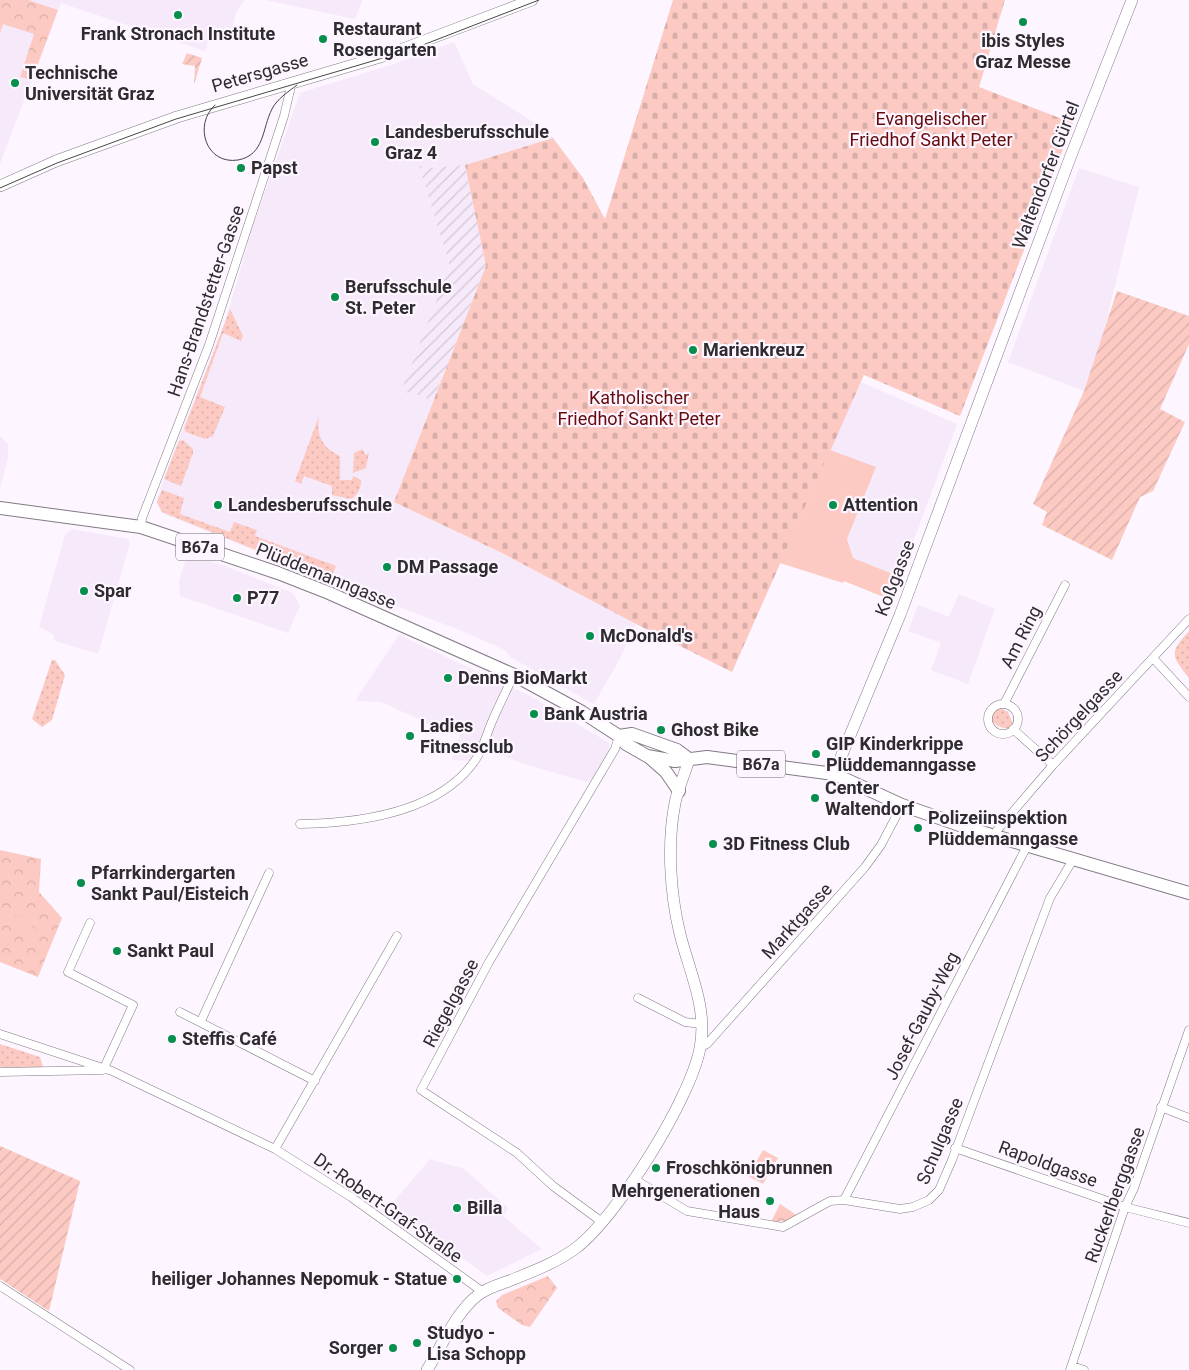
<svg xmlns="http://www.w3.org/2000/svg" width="1189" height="1370" font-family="Roboto,sans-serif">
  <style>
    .built { fill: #f6e9f9 }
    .industrial { fill: url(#industrial-furrows) }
    .grass { fill: url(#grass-dots) }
    .cemetery { fill: url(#cemetery-stones) }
    .park { fill: url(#park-crowns) }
    .garden { fill: url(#garden-furrows) }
    .pitch { fill: #fccac3 }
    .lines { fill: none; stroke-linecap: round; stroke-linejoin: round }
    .minor-casing { stroke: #827a83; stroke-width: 9 }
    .secondary-casing { stroke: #827a83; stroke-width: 12 }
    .primary-casing { stroke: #827a83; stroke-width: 14 }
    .minor { stroke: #fff; stroke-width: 8 }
    .secondary { stroke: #fff; stroke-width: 11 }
    .primary { stroke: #fff; stroke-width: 12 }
    .tram { stroke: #494549; stroke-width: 1 }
    .poi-dot { fill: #068e4c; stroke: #fdf5ff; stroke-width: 2 }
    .labels { text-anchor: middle; stroke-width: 4.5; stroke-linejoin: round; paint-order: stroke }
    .shield { fill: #fdf5ff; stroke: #6d686d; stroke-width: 1 }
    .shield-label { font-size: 16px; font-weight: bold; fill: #2f2c2f }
    .poi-label { font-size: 18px; font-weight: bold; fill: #2f2c2f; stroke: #fdf5ff; text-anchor: start }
    .street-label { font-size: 18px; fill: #2f2c2f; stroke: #fdf5ff }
    .park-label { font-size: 18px; fill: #660b0a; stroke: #fdf5ff }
  </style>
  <defs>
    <pattern id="industrial-furrows" width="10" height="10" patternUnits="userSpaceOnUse" patternTransform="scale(1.25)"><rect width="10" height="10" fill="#f6e9f9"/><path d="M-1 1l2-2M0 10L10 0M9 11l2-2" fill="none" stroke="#d3c8d6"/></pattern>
    <pattern id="grass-dots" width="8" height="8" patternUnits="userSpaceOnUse" patternTransform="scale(1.25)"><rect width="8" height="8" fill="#fccac3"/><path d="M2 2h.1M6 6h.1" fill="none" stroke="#d8aea8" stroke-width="1.8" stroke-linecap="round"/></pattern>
    <pattern id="cemetery-stones" width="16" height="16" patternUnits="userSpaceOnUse" patternTransform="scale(1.25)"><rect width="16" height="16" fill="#fccac3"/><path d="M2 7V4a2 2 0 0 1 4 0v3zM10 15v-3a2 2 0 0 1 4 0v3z" fill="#d8aea8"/></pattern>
    <pattern id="park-crowns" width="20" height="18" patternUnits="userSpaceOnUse" patternTransform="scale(1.25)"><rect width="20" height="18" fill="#fccac3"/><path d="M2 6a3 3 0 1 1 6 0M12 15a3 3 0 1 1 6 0" fill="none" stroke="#d8aea8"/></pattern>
    <pattern id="garden-furrows" width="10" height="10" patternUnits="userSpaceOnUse" patternTransform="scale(1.25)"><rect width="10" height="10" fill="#fccac3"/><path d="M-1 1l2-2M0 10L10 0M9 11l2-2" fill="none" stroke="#d8aea8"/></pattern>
  </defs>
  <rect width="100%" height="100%" fill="#fdf5ff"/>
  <!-- built -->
  <path class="built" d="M 0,0 L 245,0 L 236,12 L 230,39 L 210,35 L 205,51 L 61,3 L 0,164 Z
    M 265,0 L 363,0 L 355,19 Z
    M 454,42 L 473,84 L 546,130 L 553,138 L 465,165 L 426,168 L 419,166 L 450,266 L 398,399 L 403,393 L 411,392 L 433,401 L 394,502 L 502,553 L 636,624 L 618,662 L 594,704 L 510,657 L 506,651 L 498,647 L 457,629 L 325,579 L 162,513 L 156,502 L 180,435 L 223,329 L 255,220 L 300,93 L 391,65 Z
    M 1079,168 L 1139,187 L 1100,347 L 1084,391 L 1008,362 Z
    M 861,382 L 957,424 L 900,577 L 853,558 L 847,539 L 874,472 L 830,450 Z
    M 0,436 L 8,444 L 8,457 L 0,489 Z
    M 72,529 L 128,539 L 130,543 L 98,654 L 55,641 L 53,634 L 39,627 L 65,535 Z
    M 195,557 L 225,566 L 293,593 L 300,606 L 288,633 L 180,596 L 179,581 L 185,562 Z
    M 959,594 L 995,609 L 968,684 L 931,670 L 941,643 L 908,631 L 918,605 L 949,617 Z
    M 399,635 L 532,697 L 609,743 L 610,751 L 596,778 L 586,782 L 524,764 L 490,750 L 475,761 L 452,760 L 460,734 L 449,733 L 381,702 L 355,701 Z
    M 430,1159 L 464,1169 L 508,1208 L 503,1216 L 542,1249 L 487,1276 L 391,1205 Z"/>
  <!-- industrial -->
  <path class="industrial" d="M 465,165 L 486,266 L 433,401 L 411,392 L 403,393 L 397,401 L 450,266 L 419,166 L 428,168 Z"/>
  <!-- grass -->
  <path class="grass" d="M 230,309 L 243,336 L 241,341 L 223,333 L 200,397 L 225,407 L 213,436 L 205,439 L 186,432 L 184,429 Z
    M 319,416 C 316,435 322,448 340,456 L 340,480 L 352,480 L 353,476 L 361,480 C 362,487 357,496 351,499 L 332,495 L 332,486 L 304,476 L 301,484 L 295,481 Z
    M 183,440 L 193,449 L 193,453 L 181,486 L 164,479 L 179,441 Z
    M 362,449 L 366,455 L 369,453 L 366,468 L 353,473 L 354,453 Z
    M 162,490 L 184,498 L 180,514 L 230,532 L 234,522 L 257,530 L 255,536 L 336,566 L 330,580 L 162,512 L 157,502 Z
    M 1189,631 L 1189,678 C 1171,655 1169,653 1189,631 Z
    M 52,660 L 55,660 L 65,675 L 52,720 L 42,727 L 32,719 Z
    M 999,707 L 1008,712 L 1013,724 L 1011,728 C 1004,730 994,725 990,719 L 991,712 Z
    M 0,1044 L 40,1057 L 43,1067 L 0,1067 Z"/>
  <!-- cemetery -->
  <path class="cemetery" d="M 673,0 L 1005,0 L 979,87 L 1073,123 L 960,416 L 864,375 L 732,672 L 636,624 L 502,553 L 394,502 L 486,266 L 465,165 L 553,138 L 583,178 L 605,219 Z"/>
  <!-- park -->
  <path class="park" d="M 0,0 L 28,0 L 58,10 L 32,80 L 20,77 L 34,34 L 3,24 L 0,33 Z
    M 0,850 L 41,859 L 39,892 L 62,918 L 38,977 L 0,962 Z
    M 780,1204 L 798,1216 L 786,1221 L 771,1222 Z
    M 548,1276 L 557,1288 L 530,1327 L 522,1325 L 498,1308 L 496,1301 L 502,1295 Z"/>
  <!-- garden -->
  <path class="garden" d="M 187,53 L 202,58 L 194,85 L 195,66 L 182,64 Z
    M 1117,291 L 1189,316 L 1189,344 L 1160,409 L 1185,422 L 1153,491 L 1140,497 L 1112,560 L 1042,525 L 1047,512 L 1033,504 L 1084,391 Z
    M 0,1146 L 80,1181 L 49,1311 L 0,1279 Z"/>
  <!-- pitch -->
  <path class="pitch" d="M 830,450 L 876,467 L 847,539 L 853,558 L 900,577 L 891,600 L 844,581 L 843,583 L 780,563 Z
    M 19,913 L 37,931 L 26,941 L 8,924 Z
    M 763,1150 L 778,1158 L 763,1184 L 748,1176 Z"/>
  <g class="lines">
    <defs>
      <path id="minor" d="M 141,527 L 142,518 L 209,345 L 284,116 L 292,82
        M 1153,658 L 1189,697
        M 1004,704 L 1065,585
        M988 719a15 15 0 1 1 30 0a15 15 0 1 1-30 0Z
        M 1013,729 L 1053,765
        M 300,824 C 360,823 440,813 476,759 C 483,748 486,736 491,724 C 498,707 506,691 514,675
        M 993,835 L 1053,765 L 1189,619
        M 90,923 L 68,972 L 133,1005 L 104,1068
        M 638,998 L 685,1022 L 701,1024
        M 180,1012 L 315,1081
        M 201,1021 L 269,873
        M 0,1034 L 112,1071 L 275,1149 L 351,1197 L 483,1292
        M 701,1047 L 707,1044 L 865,867 L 881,845 L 902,805
        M 0,1072 L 103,1070
        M 1161,1107 L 1189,1118
        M 955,1148 L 1125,1207 L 1189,1223
        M 275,1149 L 397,936
        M 634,1179 L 687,1211 L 783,1227 L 830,1201 L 844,1200 L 900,1209 L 913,1207 L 929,1200 L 939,1190 L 952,1160 L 1050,898 L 1074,858
        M 844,1200 L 1027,846
        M 602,1222 L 553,1186 L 517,1153 L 421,1090 L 489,962 L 615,749 L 619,736
        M 0,1286 L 130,1370
        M 1072,1366 L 1084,1370
        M 1070,1370 L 1125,1207 L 1134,1188 L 1189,1030"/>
      <path id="secondary" d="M 0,186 L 56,161 L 177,117 L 387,55 L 532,0
        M 834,774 L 900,615 L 1070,158 L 1132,0
        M 427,1370 C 442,1346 455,1313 478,1295 C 487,1288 498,1285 509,1281 C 531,1272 556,1263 576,1248 C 617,1217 691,1098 700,1048 C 708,1008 689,971 680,934 C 670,893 667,844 675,803 C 678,788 685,774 689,759"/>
      <path id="primary" d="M 0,508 L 141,527 L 278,573 L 329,593 L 514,675 L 582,712 L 619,736 L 626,744 L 647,756 L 675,761 L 707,757 L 834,774 L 902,805 L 971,829 L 1189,893
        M 619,736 L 632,734 L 677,750 L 689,759
        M 649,757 L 666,772 L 679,791"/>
    </defs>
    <!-- minor casing -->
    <use href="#minor" class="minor-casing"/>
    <!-- secondary casing -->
    <use href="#secondary" class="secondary-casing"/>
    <!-- primary casing -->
    <use href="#primary" class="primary-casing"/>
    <!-- minor -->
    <use href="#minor" class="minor"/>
    <!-- secondary -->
    <use href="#secondary" class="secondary"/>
    <!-- primary -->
    <use href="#primary" class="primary"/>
    <!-- tram -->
    <path class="tram" d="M 215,105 C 193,125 206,165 238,160 C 265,155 262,128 272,109 C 277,99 288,92 297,85
      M 0,188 L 57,163 L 176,119 L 410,50 L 539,0"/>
  </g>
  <!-- markers -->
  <g class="poi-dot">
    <circle cx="178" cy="15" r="5"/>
    <circle cx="1023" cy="22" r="5"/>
    <circle cx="323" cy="39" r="5"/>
    <circle cx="15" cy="83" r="5"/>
    <circle cx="375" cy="142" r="5"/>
    <circle cx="241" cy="168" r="5"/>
    <circle cx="335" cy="297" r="5"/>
    <circle cx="693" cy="350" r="5"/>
    <circle cx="218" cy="505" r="5"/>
    <circle cx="833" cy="505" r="5"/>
    <circle cx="387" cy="567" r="5"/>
    <circle cx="84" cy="591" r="5"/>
    <circle cx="237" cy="598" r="5"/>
    <circle cx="590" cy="636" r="5"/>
    <circle cx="448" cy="678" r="5"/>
    <circle cx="534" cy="714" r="5"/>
    <circle cx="661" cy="730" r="5"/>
    <circle cx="410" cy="736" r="5"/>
    <circle cx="816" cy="754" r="5"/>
    <circle cx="815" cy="798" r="5"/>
    <circle cx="918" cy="828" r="5"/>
    <circle cx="713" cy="844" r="5"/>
    <circle cx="81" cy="883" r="5"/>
    <circle cx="117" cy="951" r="5"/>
    <circle cx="172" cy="1039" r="5"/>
    <circle cx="656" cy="1168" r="5"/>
    <circle cx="770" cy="1201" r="5"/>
    <circle cx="457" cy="1208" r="5"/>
    <circle cx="457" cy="1279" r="5"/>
    <circle cx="417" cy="1343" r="5"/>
    <circle cx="393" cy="1348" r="5"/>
  </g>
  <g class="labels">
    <!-- shield labels -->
    <g class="shield">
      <rect x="176" y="533.5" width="48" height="27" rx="4"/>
      <rect x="737" y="750.5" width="48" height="27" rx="4"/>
    </g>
    <g class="shield-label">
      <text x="200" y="553">B67a</text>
      <text x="761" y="770">B67a</text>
    </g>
    <!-- poi labels -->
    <g class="poi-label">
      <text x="333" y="35">Restaurant<tspan x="333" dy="21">Rosengarten</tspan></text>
      <text x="178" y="40" text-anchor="middle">Frank Stronach Institute</text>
      <text x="1023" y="47" text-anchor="middle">ibis Styles<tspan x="1023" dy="21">Graz Messe</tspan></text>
      <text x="25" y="79">Technische<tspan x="25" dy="21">Universität Graz</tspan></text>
      <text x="385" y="138">Landesberufsschule<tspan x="385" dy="21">Graz 4</tspan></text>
      <text x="251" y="174">Papst</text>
      <text x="345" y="293">Berufsschule<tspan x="345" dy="21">St. Peter</tspan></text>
      <text x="703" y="356">Marienkreuz</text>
      <text x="228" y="511">Landesberufsschule</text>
      <text x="843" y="511">Attention</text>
      <text x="397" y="573">DM Passage</text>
      <text x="94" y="597">Spar</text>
      <text x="247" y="604">P77</text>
      <text x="600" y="642">McDonald's</text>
      <text x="458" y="684">Denns BioMarkt</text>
      <text x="544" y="720">Bank Austria</text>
      <text x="420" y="732">Ladies<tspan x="420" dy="21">Fitnessclub</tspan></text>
      <text x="671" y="736">Ghost Bike</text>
      <text x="826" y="750">GIP Kinderkrippe<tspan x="826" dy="21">Plüddemanngasse</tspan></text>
      <text x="825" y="794">Center<tspan x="825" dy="21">Waltendorf</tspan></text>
      <text x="928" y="824">Polizeiinspektion<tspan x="928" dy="21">Plüddemanngasse</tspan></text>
      <text x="723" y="850">3D Fitness Club</text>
      <text x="91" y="879">Pfarrkindergarten<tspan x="91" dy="21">Sankt Paul/Eisteich</tspan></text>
      <text x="127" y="957">Sankt Paul</text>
      <text x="182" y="1045">Steffis Café</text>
      <text x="666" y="1174">Froschkönigbrunnen</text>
      <text x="760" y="1197" text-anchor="end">Mehrgenerationen<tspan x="760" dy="21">Haus</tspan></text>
      <text x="467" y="1214">Billa</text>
      <text x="447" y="1285" text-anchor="end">heiliger Johannes Nepomuk - Statue</text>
      <text x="427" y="1339">Studyo -<tspan x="427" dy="21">Lisa Schopp</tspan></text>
      <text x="383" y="1354" text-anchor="end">Sorger</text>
    </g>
    <!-- street labels -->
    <g class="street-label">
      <text transform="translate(260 73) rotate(-16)" y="6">Petersgasse</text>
      <text transform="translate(1046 175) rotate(-69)" y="6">Waltendorfer Gürtel</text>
      <text transform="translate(206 301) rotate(-71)" y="6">Hans-Brandstetter-Gasse</text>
      <text transform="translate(326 576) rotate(22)" y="6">Plüddemanngasse</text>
      <text transform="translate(895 578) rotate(-69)" y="6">Koßgasse</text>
      <text transform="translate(1021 637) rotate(-63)" y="6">Am Ring</text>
      <text transform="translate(1079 716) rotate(-47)" y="6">Schörgelgasse</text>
      <text transform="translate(797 921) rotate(-48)" y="6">Marktgasse</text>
      <text transform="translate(451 1003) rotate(-62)" y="6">Riegelgasse</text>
      <text transform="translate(922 1016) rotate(-63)" y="6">Josef-Gauby-Weg</text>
      <text transform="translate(940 1141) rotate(-67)" y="6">Schulgasse</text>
      <text transform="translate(1048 1164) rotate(20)" y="6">Rapoldgasse</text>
      <text transform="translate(1115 1195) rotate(-70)" y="6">Ruckerlberggasse</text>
      <text transform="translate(388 1208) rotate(35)" y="6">Dr.-Robert-Graf-Straße</text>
    </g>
    <!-- park labels -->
    <g class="park-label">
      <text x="931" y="125">Evangelischer<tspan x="931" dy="21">Friedhof Sankt Peter</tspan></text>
      <text x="639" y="404">Katholischer<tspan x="639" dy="21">Friedhof Sankt Peter</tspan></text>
    </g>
  </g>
</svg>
